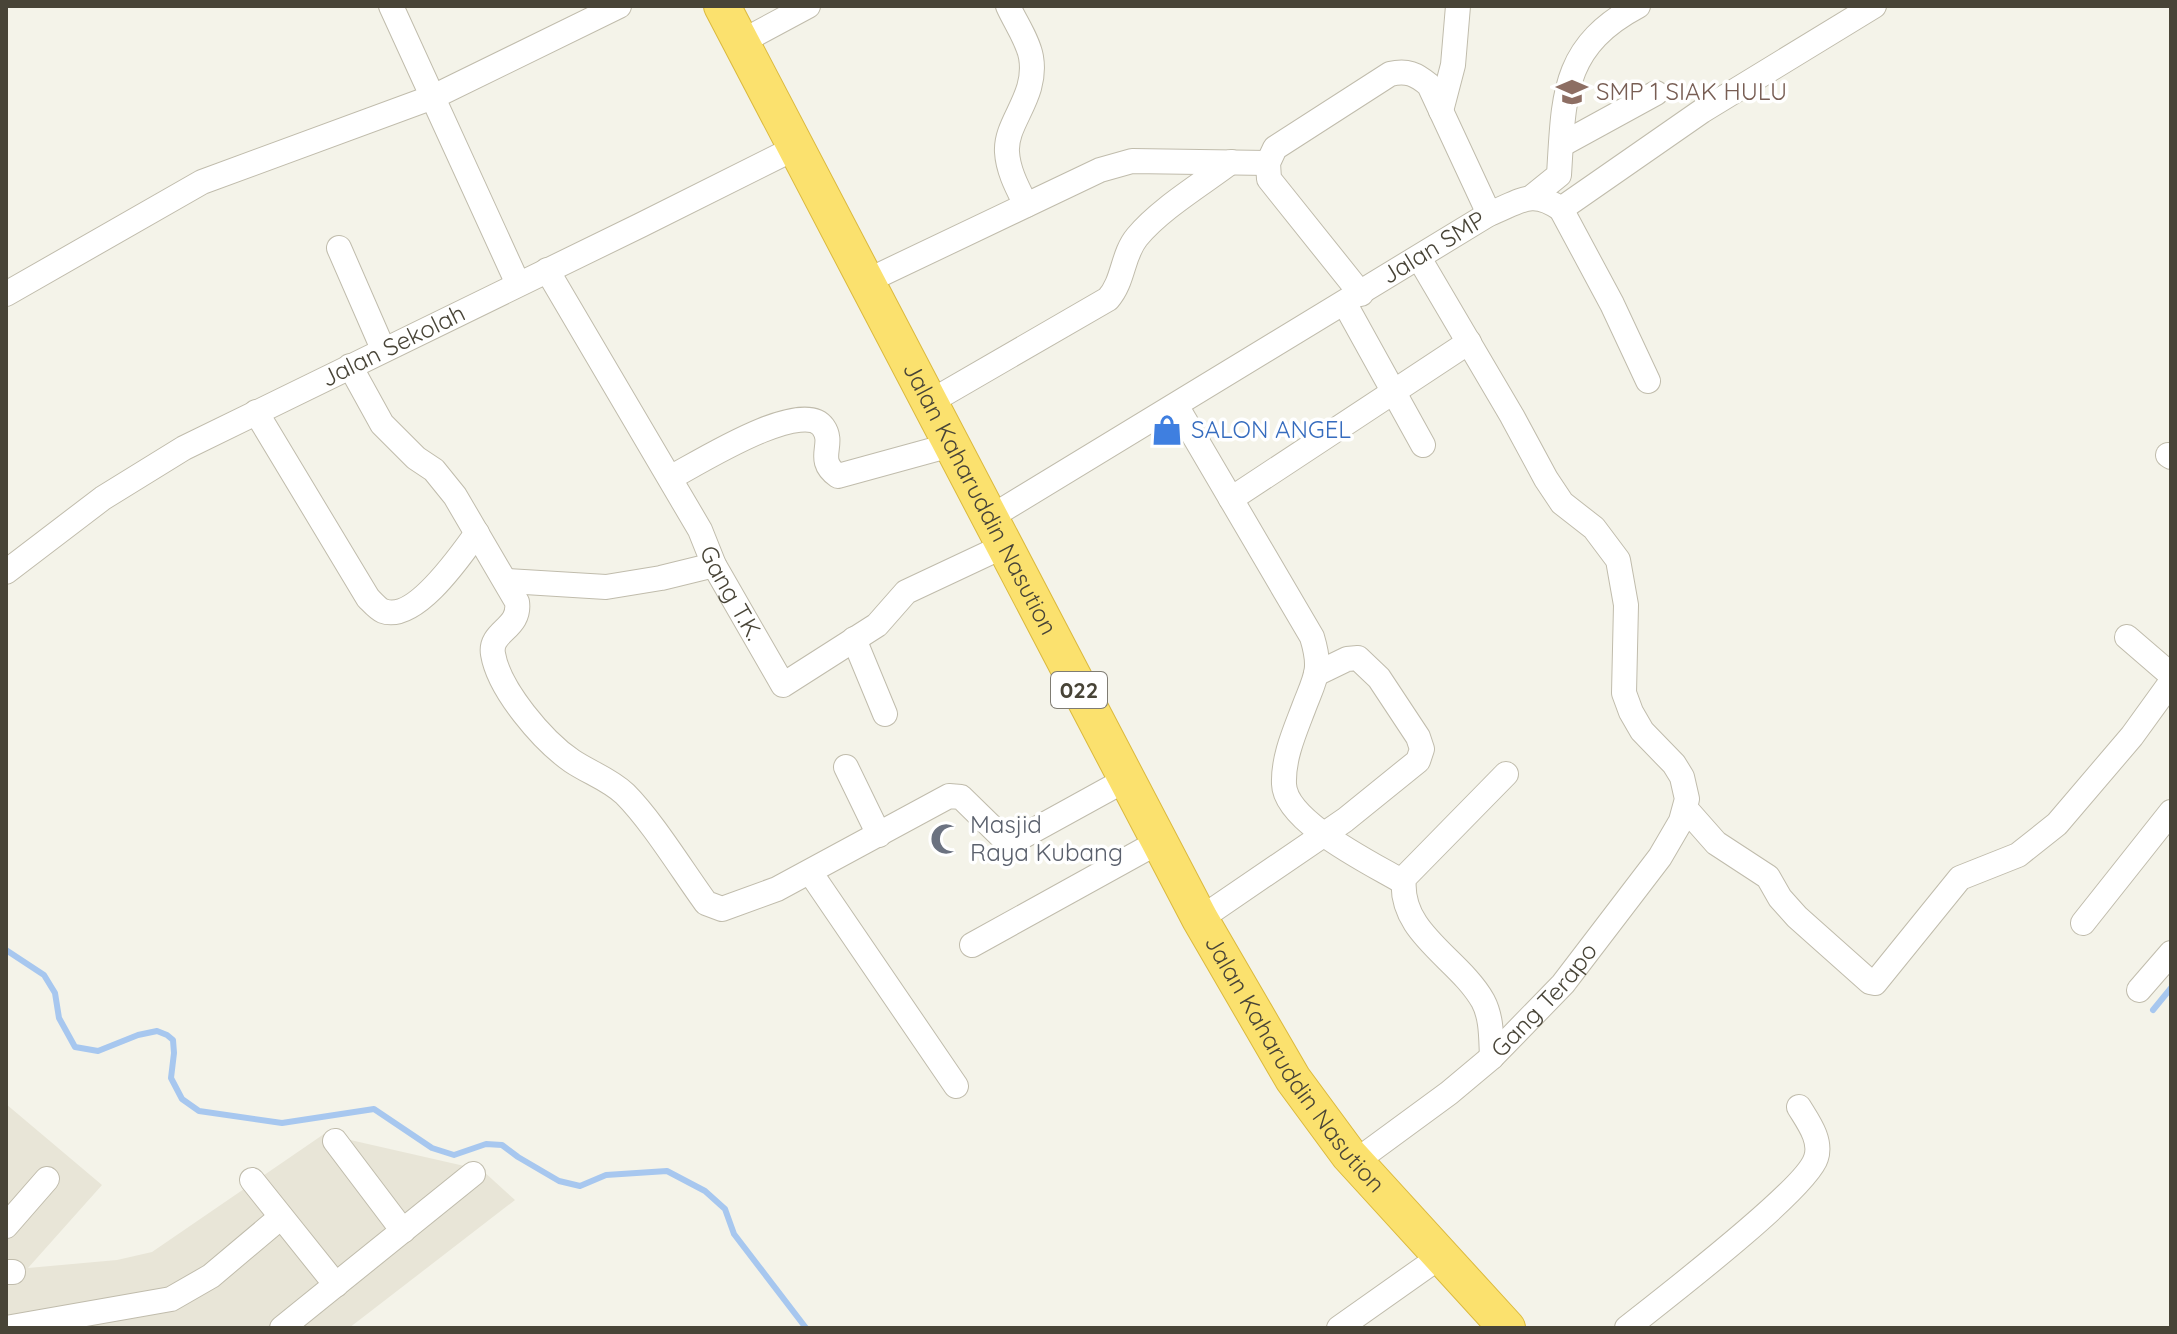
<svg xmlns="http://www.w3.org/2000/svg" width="2177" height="1334" font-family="Quicksand,sans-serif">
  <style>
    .residential { fill: #e8e5d7 }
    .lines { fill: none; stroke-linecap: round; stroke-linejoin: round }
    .stream { stroke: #a7c7ef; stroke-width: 6 }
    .minor-casing { stroke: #c0bcac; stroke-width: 26 }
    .highway-casing { stroke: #dbb93d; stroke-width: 38 }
    .minor { stroke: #fff; stroke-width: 24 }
    .highway { stroke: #fbe16e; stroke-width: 36 }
    .labels { text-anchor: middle; stroke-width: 7; stroke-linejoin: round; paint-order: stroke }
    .shield { fill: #fff; stroke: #7f7c73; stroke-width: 2 }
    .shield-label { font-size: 22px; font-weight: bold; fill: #484437 }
    .education-label { font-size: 24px; fill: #785e54; stroke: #fff; text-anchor: start }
    .street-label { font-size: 24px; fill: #484437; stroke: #fff }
    .shop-label { font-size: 24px; fill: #366cbe; stroke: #fff; text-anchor: start }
    .worship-label { font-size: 24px; fill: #5b616d; stroke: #fff; text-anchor: start }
  </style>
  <rect width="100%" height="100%" fill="#f4f3e9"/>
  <!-- residential -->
  <path class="residential" d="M 6,1104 L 102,1185 L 28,1268 L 117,1260 L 152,1252 L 324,1134 L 482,1170 L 515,1200 L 349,1328 L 6,1328 Z"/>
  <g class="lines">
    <!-- stream -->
    <path class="stream" d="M 6,950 L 44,975 L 55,993 L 59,1018 L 75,1047 L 98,1051 L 138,1035 L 157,1031 L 167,1035 L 173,1040 L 174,1053 L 171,1078 L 182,1099 L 199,1111 L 282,1123 L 374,1109 L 432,1148 L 454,1155 L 486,1144 L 502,1145 L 518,1157 L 559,1181 L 580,1186 L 606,1175 L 667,1171 L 705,1191 L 725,1209 L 734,1234 L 806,1328
      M 2153,1010 L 2171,988"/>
    <defs>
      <g id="minor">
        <path d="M 391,6 L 518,284"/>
        <path d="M 1008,6 C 1015,22 1028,40 1031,57 C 1038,97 1005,122 1007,152 C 1008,171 1018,189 1026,205"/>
        <path d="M 741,42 L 808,6"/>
        <path d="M 1441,111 L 1453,65 L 1458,6"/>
        <path d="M 1561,145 L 1656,93"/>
        <path d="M 1533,196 L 1559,175 C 1564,97 1561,47 1638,6"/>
        <path d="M 1561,209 L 1612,304 L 1648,381"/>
        <path d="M 339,248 L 383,349"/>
        <path id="s1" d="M 547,270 L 700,530 L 714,565 L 783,685 L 877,625 L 906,592 L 1004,546"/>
        <path d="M 867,281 L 1100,170 L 1132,161 L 1268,163"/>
        <path d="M 6,294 L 202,182 L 433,97 L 619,6"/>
        <path d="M 1361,294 L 1269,179 L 1268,163 L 1275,148 L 1390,74 C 1407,70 1416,74 1429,85 L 1489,214"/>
        <path d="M 1345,304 L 1423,445"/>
        <path d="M 350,366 L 382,424 L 416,458 L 434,470 L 455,496 L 517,602 C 521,629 489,631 493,654 C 499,690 543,741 572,761 C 590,773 609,779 625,794 C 652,821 682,870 706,903 L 722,909 L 777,889 L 949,796 L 961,797 L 1009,844 L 1127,779"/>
        <path d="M 930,402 L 1108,299 C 1124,281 1122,255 1137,237 C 1160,209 1202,184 1231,162"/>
        <path d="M 1177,407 L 1312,637 C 1322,670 1316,676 1304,707 C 1295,731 1283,757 1284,784 C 1285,822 1373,864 1403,882"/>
        <path d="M 256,412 L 368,598 C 372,602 378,609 383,611 C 415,623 461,555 477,533"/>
        <path d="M 2168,455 L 2171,457"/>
        <path d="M 670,478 C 695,465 802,397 823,427 C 836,445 814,459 838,476 L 951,445"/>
        <path d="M 1231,499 L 1469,342"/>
        <path id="s2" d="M 991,517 L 1489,214 C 1520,202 1531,188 1561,209 L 1702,111 L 1874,6"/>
        <path id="s3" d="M 6,572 L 103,498 L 184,448 L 641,225 L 795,148"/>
        <path d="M 507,581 L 606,587 L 661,578 L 714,565"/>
        <path d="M 2127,637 L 2171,675"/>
        <path d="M 854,639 L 885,714"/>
        <path d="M 846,767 L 879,835"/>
        <path d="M 1686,809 L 1716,843 L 1768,877 L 1780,898 L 1797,917 L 1870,982 L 1875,983 L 1960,878 L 2018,855 L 2057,824 L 2132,736 L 2171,682"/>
        <path d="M 810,872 L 956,1086"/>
        <path d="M 1200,919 L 1345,820 L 1418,761 L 1422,749 L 1418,737 L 1379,678 L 1358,658 L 1347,659 L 1316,674"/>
        <path d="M 2083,923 L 2171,812"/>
        <path d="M 972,945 L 1160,841"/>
        <path d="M 2139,990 L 2171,953"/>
        <path d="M 1492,1057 C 1491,1038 1492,1018 1483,1001 C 1459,958 1398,933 1404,878 L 1506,774"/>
        <path d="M 335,1141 L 403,1231"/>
        <path id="s4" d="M 1355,1162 L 1449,1093 L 1492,1057 L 1563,984 L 1660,857 L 1681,821 L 1687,799 L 1682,777 L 1674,764 L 1642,731 L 1631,712 L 1624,693 L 1626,605 L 1618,560 L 1594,528 L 1562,503 L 1546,479 L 1512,416 L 1419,258"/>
        <path d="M 252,1180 L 336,1285"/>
        <path d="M 6,1226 L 47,1179"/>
        <path d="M 6,1272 L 13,1272"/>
        <path d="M 6,1328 L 171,1299 L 211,1276 L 281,1217"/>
        <path d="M 282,1328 L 473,1174"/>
        <path d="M 1339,1328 L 1441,1256"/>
        <path d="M 1627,1328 C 1661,1301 1807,1189 1816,1158 C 1822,1140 1808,1122 1799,1107"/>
      </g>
      <g id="highway">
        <path id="s5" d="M 722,6 L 1200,919 L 1293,1079 L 1349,1155 L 1507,1328"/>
      </g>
    </defs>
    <!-- minor casing -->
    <use href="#minor" class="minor-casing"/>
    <!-- highway casing -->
    <use href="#highway" class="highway-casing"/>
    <!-- minor -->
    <use href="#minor" class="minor"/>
    <!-- highway -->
    <use href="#highway" class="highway"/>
  </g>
  <!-- icons -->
  <defs>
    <symbol id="school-bare" viewBox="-9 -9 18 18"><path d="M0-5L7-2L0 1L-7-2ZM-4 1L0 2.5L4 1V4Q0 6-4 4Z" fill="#8d6e63" stroke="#fff" stroke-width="2.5" paint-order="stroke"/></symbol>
    <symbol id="shop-bare" viewBox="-9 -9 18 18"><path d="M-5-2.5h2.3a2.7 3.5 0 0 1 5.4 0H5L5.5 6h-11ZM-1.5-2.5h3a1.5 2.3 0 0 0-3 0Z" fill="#3f7fe0" stroke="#fff" stroke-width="2.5" paint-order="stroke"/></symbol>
    <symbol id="mosque-bare" viewBox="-9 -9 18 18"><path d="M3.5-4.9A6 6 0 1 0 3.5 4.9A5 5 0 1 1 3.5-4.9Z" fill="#6b7280" stroke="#fff" stroke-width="2.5" paint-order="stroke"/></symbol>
  </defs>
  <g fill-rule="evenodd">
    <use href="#school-bare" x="1550" y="70" width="44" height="44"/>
    <use href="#shop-bare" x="1145" y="408" width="44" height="44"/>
    <use href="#mosque-bare" x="924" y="817" width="44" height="44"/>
  </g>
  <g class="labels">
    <!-- shield labels -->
    <rect class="shield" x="1051" y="672" width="56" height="36" rx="6"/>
    <g class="shield-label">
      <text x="1079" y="698">022</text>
    </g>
    <!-- education labels -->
    <g class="education-label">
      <text x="1596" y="100">SMP 1 SIAK HULU</text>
    </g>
    <!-- street labels -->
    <g class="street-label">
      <text dy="8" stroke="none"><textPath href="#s2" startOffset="518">Jalan SMP</textPath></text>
      <text dy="8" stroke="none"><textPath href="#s3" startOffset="450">Jalan Sekolah</textPath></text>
      <text dy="8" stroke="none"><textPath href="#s5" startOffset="556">Jalan Kaharuddin Nasution</textPath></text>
      <text dy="8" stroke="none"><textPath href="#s1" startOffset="372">Gang T.K.</textPath></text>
      <text dy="8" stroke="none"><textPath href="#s4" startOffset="250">Gang Terapo</textPath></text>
      <text dy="8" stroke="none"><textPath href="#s5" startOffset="1204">Jalan Kaharuddin Nasution</textPath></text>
    </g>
    <!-- shop labels -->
    <g class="shop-label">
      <text x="1191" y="438">SALON ANGEL</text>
    </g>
    <!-- worship labels -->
    <g class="worship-label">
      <text x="970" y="833">Masjid<tspan x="970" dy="28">Raya Kubang</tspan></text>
    </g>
  </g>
  <!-- border -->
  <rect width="2177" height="1334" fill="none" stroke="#484437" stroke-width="16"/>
</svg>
